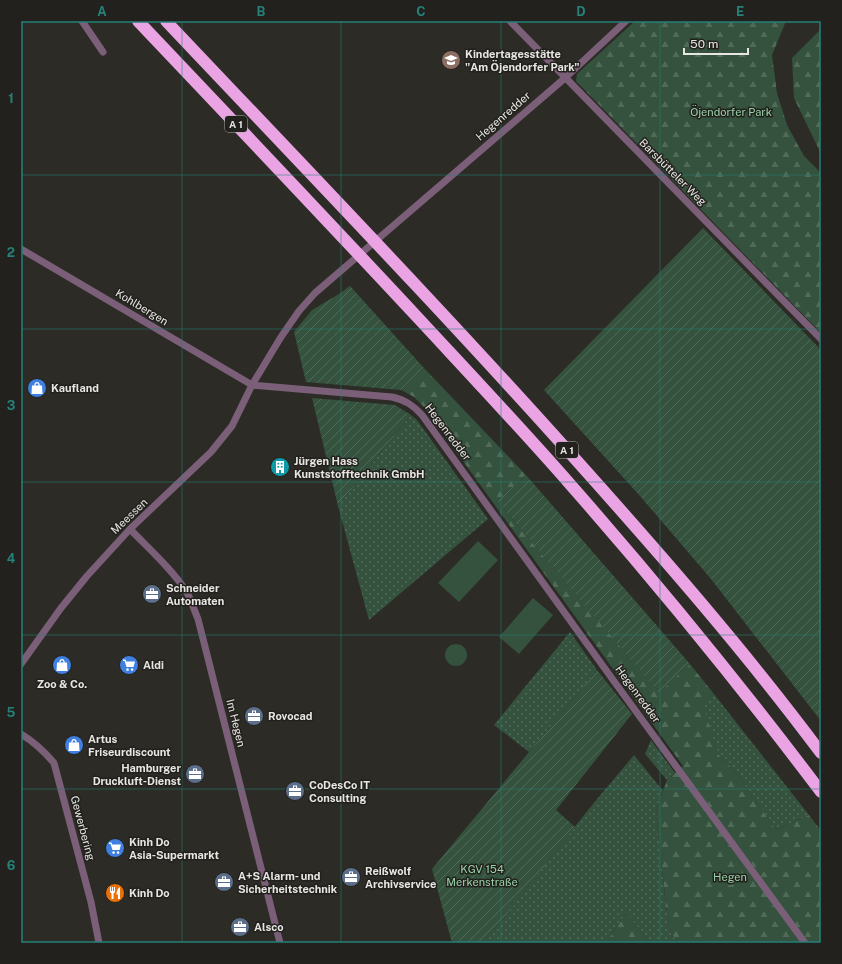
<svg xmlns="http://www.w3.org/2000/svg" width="842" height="964" font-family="'Public Sans',sans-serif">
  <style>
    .grass { fill: url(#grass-dots) }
    .forest { fill: url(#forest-firs) }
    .garden { fill: url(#garden-furrows) }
    .pitch { fill: #34523d }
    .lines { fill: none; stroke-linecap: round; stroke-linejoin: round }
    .minor { stroke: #7b5e78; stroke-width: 7 }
    .motorway { stroke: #eaa4e4; stroke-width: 12 }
    .grid { fill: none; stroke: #25817a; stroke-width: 1; stroke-opacity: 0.55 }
    .labels { text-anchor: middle; stroke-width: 3; stroke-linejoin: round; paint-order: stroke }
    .shield { fill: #22211d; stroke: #acaba8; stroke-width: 1 }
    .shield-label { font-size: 10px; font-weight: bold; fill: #e7e6e3 }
    .poi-label { font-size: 11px; font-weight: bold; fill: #e7e6e3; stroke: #22211d; text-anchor: start }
    .park-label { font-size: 11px; fill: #98d4a8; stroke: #22211d }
    .street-label { font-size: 11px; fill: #e7e6e3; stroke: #22211d }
    .neatline { fill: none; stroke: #25817a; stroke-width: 1.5 }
    .grid-label { font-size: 13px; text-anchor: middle; font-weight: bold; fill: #25817a }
  </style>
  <defs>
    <pattern id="grass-dots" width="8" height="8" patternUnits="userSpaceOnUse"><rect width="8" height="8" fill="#34523d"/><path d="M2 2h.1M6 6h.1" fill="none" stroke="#516b59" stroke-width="1.8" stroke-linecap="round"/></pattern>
    <pattern id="forest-firs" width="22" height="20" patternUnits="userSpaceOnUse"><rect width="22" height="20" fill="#34523d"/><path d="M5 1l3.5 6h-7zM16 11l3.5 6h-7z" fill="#516b59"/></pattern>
    <pattern id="garden-furrows" width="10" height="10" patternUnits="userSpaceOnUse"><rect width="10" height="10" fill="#34523d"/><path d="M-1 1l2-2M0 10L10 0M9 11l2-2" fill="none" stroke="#516b59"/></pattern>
  </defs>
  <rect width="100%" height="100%" fill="#2c2b26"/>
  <!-- grass -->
  <path class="grass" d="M 411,415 L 417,420 L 488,519 L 369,620 L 338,506 Z
    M 570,632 L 597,670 L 529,752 L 494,725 Z
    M 714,694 L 809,815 L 776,830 L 737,774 L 717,753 L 702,703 Z
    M 651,740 L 675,773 L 667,780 L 645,754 Z
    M 634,755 L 663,791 L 656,811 L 658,831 L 666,907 L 671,933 L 679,943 L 651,943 L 626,913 L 606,943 L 484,943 L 588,810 Z"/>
  <!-- forest -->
  <path class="forest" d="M 635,21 L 786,21 L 772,55 L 777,93 L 787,125 L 804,156 L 821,173 L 821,333 L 576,81 L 577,74 Z
    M 821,29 L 821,154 L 794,98 L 792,58 Z
    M 424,368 L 526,475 L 497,501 L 659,692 L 690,664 L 714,694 L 703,703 L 717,753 L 737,774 L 776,830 L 809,815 L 821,831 L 821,943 L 679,943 L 671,933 L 666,907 L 656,811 L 667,780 L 683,766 L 424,407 L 414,397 L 401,390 Z
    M 626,913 L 651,943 L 606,943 Z"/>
  <!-- garden -->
  <path class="garden" d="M 703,228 L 821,350 L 821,721 L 711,579 L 640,496 L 544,390 Z
    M 350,286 L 424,368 L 401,390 L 306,382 L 294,332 L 312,310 L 339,294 Z
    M 312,398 L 395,405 L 411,415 L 338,506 Z
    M 526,475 L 690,664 L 659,693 L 497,501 Z
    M 597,670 L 632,714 L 556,810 L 575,827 L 484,943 L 452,943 L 432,869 Z"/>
  <!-- pitch -->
  <path class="pitch" d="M 478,541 L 498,560 L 459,602 L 438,583 Z
    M 533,598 L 553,615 L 519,654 L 499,637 Z
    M445 655a11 11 0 1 1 22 0a11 11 0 1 1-22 0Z"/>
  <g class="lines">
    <!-- minor -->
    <path class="minor" d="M 82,21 L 103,52
      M 510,21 L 821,339
      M 21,249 L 252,385 L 392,397 C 405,400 413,405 422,415 L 616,684 L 805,943
      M 130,529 C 149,549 171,568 186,591 C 191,599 194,610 198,619 L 280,943
      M 21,664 L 61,608 L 87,576 L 130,529 L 211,452 L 232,426 L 252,385 L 281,337 L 299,311 L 315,293 L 565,78 L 626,21
      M 21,734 C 34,742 44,751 54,763 L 91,902 L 99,943"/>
    <!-- motorway -->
    <path class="motorway" d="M 138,21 C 232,120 326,219 419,319 C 469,373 520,427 569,483 C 657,583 741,686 821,792
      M 166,21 C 304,167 443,311 577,461 C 662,556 745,651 821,753"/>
  </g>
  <!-- grid -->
  <path class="grid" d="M 182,21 L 182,943M 341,21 L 341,943M 501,21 L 501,943M 660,21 L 660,943M 21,175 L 821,175M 21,329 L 821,329M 21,482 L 821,482M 21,635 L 821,635M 21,789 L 821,789"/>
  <!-- icons -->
  <defs>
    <symbol id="school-disc" viewBox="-11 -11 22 22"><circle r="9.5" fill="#8d6e63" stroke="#22211d"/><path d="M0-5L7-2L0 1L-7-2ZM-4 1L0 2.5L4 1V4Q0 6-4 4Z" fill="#fff"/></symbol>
    <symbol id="shop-disc" viewBox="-11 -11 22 22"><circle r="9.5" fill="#3f7fe0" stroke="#22211d"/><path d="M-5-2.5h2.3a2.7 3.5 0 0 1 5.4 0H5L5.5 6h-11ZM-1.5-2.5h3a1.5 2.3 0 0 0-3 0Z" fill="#fff"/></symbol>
    <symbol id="building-disc" viewBox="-11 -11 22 22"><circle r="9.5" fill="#0f9aa8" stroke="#22211d"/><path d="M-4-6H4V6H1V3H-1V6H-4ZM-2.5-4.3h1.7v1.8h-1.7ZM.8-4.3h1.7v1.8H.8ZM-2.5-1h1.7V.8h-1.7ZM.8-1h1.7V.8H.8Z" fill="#fff"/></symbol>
    <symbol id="office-disc" viewBox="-11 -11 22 22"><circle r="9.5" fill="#5c6f8a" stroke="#22211d"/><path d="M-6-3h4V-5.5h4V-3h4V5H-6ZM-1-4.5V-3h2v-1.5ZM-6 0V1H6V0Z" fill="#fff"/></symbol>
    <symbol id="supermarket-disc" viewBox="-11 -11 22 22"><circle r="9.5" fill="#3f7fe0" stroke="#22211d"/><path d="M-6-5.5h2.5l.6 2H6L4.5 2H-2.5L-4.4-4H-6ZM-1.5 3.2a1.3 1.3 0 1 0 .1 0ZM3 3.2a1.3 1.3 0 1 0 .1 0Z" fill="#fff"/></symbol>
    <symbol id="restaurant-disc" viewBox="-11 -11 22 22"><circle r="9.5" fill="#e8710a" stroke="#22211d"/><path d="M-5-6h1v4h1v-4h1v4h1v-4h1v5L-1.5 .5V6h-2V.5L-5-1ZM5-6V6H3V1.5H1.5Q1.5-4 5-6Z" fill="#fff"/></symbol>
  </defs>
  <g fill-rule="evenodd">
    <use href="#school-disc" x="440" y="49" width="22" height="22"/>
    <use href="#shop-disc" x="26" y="377" width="22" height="22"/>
    <use href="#building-disc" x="269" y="456" width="22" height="22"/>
    <use href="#office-disc" x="141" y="583" width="22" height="22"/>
    <use href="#shop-disc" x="51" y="654" width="22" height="22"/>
    <use href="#supermarket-disc" x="118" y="654" width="22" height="22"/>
    <use href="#office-disc" x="243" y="705" width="22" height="22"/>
    <use href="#shop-disc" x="63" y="734" width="22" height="22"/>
    <use href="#office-disc" x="184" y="763" width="22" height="22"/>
    <use href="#office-disc" x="284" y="780" width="22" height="22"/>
    <use href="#supermarket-disc" x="104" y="837" width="22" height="22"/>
    <use href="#office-disc" x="340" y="866" width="22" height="22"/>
    <use href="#office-disc" x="213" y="871" width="22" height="22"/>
    <use href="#restaurant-disc" x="104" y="882" width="22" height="22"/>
    <use href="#office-disc" x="229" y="916" width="22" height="22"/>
  </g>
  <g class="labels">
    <!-- shield labels -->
    <g class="shield">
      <rect x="225" y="116" width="22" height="16" rx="3"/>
      <rect x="556" y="442" width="22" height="16" rx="3"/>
    </g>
    <g class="shield-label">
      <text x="236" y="128">A 1</text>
      <text x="567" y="454">A 1</text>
    </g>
    <!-- poi labels -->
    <g class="poi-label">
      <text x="465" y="58">Kindertagesstätte<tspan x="465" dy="13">"Am Öjendorfer Park"</tspan></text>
      <text x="51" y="392">Kaufland</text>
      <text x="294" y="465">Jürgen Hass<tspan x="294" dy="13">Kunststofftechnik GmbH</tspan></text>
      <text x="166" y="592">Schneider<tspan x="166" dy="13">Automaten</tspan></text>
      <text x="143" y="669">Aldi</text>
      <text x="62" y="688" text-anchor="middle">Zoo &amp; Co.</text>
      <text x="268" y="720">Rovocad</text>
      <text x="88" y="743">Artus<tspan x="88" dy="13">Friseurdiscount</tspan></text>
      <text x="181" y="772" text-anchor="end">Hamburger<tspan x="181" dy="13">Druckluft-Dienst</tspan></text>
      <text x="309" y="789">CoDesCo IT<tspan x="309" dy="13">Consulting</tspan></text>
      <text x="129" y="846">Kinh Do<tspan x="129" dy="13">Asia-Supermarkt</tspan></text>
      <text x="365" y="875">Reißwolf<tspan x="365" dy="13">Archivservice</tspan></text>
      <text x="238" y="880">A+S Alarm- und<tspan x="238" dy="13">Sicherheitstechnik</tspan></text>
      <text x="129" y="897">Kinh Do</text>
      <text x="254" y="931">Alsco</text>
    </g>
    <!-- park labels -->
    <g class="park-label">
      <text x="731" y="116">Öjendorfer Park</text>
      <text x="482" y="873">KGV 154<tspan x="482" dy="13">Merkenstraße</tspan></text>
      <text x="730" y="881">Hegen</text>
    </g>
    <!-- street labels -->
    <g class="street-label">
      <text transform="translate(503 116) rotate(-41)" y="4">Hegenredder</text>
      <text transform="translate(673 172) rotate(45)" y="4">Barsbütteler Weg</text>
      <text transform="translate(142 307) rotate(31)" y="4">Kohlbergen</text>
      <text transform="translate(448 432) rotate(53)" y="4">Hegenredder</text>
      <text transform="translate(129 516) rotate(-44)" y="4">Meessen</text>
      <text transform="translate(638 694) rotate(54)" y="4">Hegenredder</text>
      <text transform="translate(236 723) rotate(76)" y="4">Im Hegen</text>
      <text transform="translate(83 828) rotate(75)" y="4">Gewerbering</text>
    </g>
  </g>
  <!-- border -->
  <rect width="842" height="964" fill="none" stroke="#22211d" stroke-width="44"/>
  <!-- scale -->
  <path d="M684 48v6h64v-6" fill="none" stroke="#e7e6e3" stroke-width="2"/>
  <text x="690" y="48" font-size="12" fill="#e7e6e3" stroke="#22211d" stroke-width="3" paint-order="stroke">50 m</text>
  <rect x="22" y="22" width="798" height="920" class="neatline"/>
  <g class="grid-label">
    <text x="102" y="16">A</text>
    <text x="261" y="16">B</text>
    <text x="421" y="16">C</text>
    <text x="581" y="16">D</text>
    <text x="740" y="16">E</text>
    <text x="11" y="103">1</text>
    <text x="11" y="257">2</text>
    <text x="11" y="410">3</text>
    <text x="11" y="563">4</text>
    <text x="11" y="717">5</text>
    <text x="11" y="870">6</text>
  </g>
</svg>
